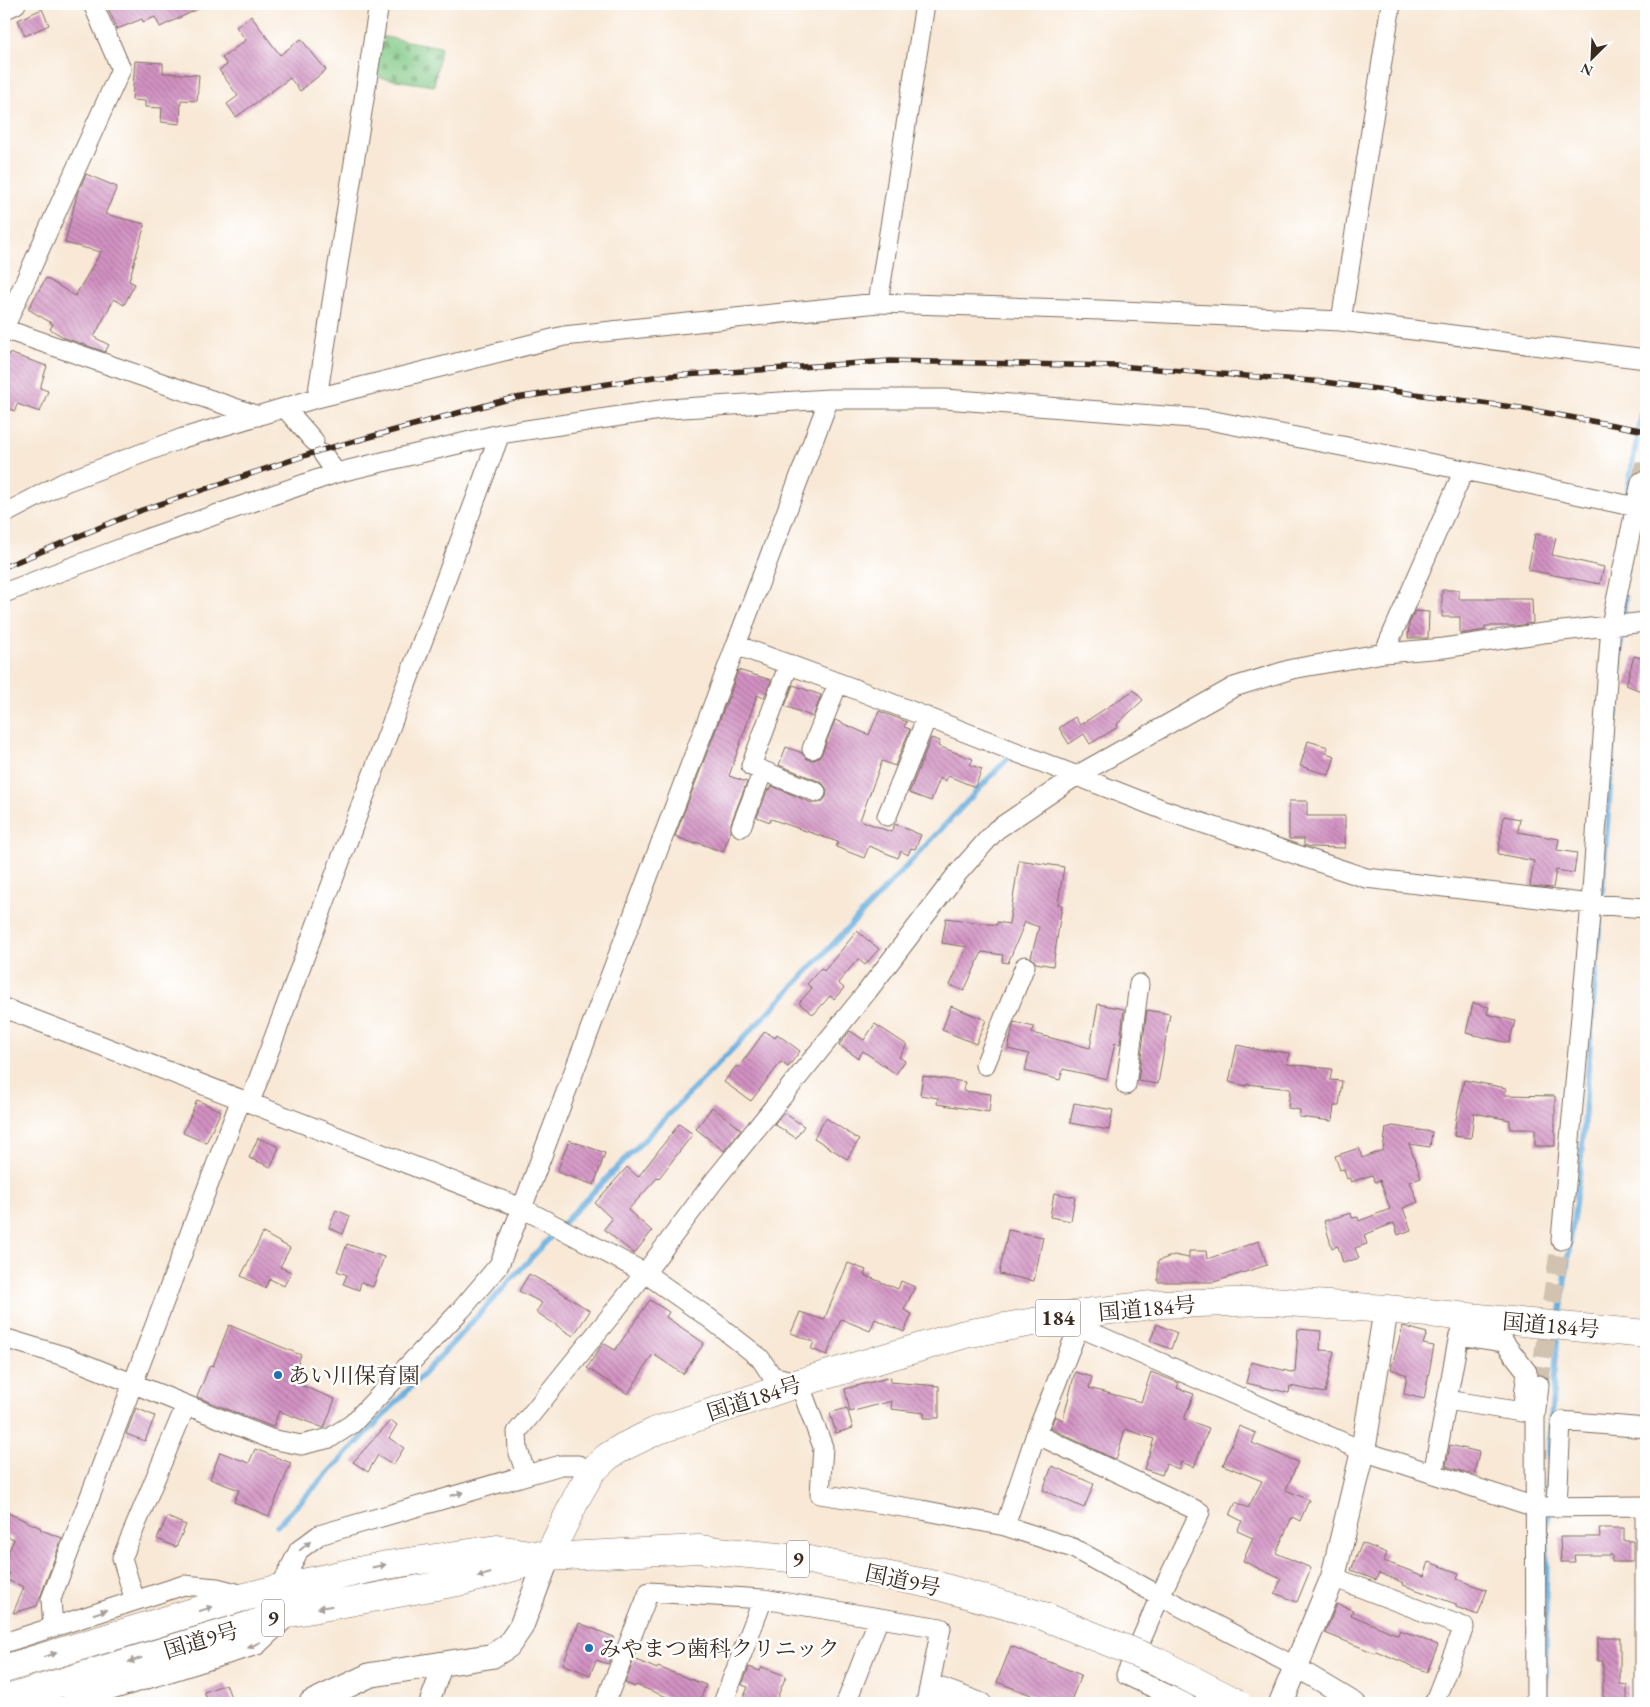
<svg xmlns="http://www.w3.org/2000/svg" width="1650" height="1707" font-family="'EB Garamond','Noto Serif JP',serif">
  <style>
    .cemetery { fill: url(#cemetery-stones); stroke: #5e7952 }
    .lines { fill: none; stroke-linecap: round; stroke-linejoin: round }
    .stream { stroke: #67aede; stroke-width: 5.5 }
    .building { fill: url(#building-back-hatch) }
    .minor-tunnel { stroke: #d2c2b0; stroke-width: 19; stroke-dasharray: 19 9; stroke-linecap: butt }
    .minor-casing { stroke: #7d6c5e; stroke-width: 21 }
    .tertiary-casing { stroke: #7d6c5e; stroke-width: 26 }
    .trunk-casing { stroke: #7d6c5e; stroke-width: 29 }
    .minor { stroke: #fff; stroke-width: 19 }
    .tertiary { stroke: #fff; stroke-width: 24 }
    .trunk { stroke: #fff; stroke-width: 28 }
    .rail-casing { stroke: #3b2a1e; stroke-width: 5.5 }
    .rail { stroke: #fff; stroke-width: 4; stroke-dasharray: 11; stroke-linecap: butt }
    .trunk-bridge-casing { stroke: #7d6c5e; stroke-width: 29; stroke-linecap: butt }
    .trunk-bridge { stroke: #fff; stroke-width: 28 }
    .oneway { fill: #a79f9a }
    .poi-dot { fill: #1f6fb2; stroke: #fff; stroke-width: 2 }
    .labels { text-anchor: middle; stroke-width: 5; stroke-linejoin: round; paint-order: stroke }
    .shield { fill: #fff; stroke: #766a62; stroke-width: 1 }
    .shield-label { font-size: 21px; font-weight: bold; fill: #3b2a1e }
    .street-label { font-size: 22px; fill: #3b2a1e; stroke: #fff }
    .poi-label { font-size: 22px; fill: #3b2a1e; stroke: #fff; text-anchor: start }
  </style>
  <defs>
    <pattern id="cemetery-stones" width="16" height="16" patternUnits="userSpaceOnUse" patternTransform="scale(1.25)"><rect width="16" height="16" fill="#80c885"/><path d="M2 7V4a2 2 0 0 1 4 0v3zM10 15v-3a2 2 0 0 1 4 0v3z" fill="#6aa36c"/></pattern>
    <pattern id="building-back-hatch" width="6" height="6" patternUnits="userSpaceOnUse" patternTransform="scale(1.25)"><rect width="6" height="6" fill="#d292c3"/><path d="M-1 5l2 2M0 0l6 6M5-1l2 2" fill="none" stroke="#ac779e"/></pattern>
  </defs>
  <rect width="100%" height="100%" fill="#fff"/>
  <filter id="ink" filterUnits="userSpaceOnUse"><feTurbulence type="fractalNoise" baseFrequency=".02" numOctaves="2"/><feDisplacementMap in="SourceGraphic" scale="10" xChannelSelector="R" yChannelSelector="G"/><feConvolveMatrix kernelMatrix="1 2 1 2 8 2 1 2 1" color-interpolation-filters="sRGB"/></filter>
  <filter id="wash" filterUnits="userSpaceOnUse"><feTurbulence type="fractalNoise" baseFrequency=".0096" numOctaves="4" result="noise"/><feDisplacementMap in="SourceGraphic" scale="20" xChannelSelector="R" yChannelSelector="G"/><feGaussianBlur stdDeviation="1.12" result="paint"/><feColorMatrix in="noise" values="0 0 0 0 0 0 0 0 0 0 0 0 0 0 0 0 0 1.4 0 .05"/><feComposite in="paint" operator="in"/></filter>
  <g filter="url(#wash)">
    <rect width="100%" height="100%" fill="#f8e8d5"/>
    <!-- cemetery -->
    <path class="cemetery" d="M 379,36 L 441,47 L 434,86 L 376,77 Z"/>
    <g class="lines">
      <!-- stream -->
      <path class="stream" d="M 1627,503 L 1628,488 L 1646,390
        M 1560,1318 L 1581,1161 L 1625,598
        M 277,1526 L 434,1363 L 569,1217 L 787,993 L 1009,757 L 1014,759
        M 1546,1703 L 1545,1649 L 1549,1442 L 1558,1332"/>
    </g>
    <g id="blocks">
      <!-- building -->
      <path class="building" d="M 118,4 L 209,4 L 160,27 L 155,17 L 143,22 L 142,19 L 117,29 L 108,8 Z
        M 42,9 L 49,25 L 25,36 L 18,20 Z
        M 251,16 L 280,55 L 301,39 L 326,70 L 300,91 L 290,78 L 236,117 L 227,104 L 238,96 L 219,70 L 227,65 L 222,58 L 246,40 L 236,27 Z
        M 135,61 L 163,63 L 163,73 L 199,75 L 197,101 L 181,100 L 180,124 L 161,122 L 162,108 L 145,107 L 145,101 L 132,100 Z
        M 86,174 L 117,187 L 105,214 L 145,224 L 129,281 L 135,284 L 124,305 L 114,299 L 94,337 L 109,345 L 105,352 L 65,338 L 50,329 L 53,324 L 28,309 L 46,278 L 75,296 L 101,252 L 65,243 L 77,194 Z
        M 9,353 L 47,366 L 40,388 L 48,391 L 40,412 L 17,404 L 15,411 L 4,407 L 4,366 Z
        M 1535,534 L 1556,538 L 1552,555 L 1604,567 L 1600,584 L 1528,570 Z
        M 1442,590 L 1459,590 L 1459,599 L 1532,599 L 1533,623 L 1516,626 L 1485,626 L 1485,630 L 1460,634 L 1460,617 L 1442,617 Z
        M 1415,611 L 1429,612 L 1428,638 L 1408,638 L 1409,624 Z
        M 1634,656 L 1646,659 L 1646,693 L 1626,685 Z
        M 738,670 L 771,680 L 764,698 L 757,695 L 729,776 L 747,782 L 731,823 L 731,831 L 723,852 L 696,842 L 695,844 L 675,836 L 728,698 L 729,698 Z
        M 793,685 L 821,695 L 813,717 L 785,706 Z
        M 1134,690 L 1143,700 L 1117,724 L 1118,727 L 1090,744 L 1084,734 L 1069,744 L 1059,728 L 1075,717 L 1080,725 Z
        M 879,711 L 907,722 L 904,727 L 910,729 L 895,766 L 882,761 L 860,820 L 891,832 L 895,824 L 921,835 L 915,849 L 911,848 L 908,855 L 901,851 L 898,858 L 869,846 L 864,858 L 836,847 L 838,842 L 771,819 L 770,822 L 757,817 L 768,789 L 770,790 L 772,786 L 812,803 L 818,803 L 823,801 L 826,797 L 827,790 L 824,785 L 821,782 L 779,765 L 786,747 L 802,753 L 807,759 L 814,760 L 819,757 L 822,753 L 835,720 L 869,735 Z
        M 931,738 L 940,741 L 938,746 L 973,759 L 970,765 L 982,769 L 975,787 L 948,776 L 946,781 L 940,778 L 931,801 L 909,793 Z
        M 1308,741 L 1328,747 L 1326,753 L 1335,756 L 1329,775 L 1300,766 Z
        M 1289,801 L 1307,801 L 1307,816 L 1345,816 L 1345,848 L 1311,847 L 1304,845 L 1304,839 L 1289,839 Z
        M 1504,816 L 1520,819 L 1518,832 L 1559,839 L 1557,850 L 1577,853 L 1574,873 L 1556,870 L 1553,888 L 1530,886 L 1534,861 L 1498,854 Z
        M 1019,860 L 1064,867 L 1058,904 L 1062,905 L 1053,966 L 1036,963 L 1031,957 L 1039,927 L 1025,922 L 1008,963 L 1002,962 L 1003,955 L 982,952 L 964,991 L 950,985 L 967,947 L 942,943 L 946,918 L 997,925 L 997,922 L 1009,924 Z
        M 857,931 L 879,949 L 865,965 L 858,959 L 838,983 L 844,988 L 834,999 L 830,996 L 814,1014 L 811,1013 L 799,1003 L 812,988 L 807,984 L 821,968 L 824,971 Z
        M 1473,1003 L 1489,1007 L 1487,1014 L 1515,1021 L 1509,1043 L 1466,1033 Z
        M 1098,1004 L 1124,1009 L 1120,1044 L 1115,1043 L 1107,1079 L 1063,1069 L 1060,1080 L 1025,1071 L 1029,1054 L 1008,1049 L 1014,1022 L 1034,1027 L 1032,1033 L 1090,1048 Z
        M 951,1006 L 986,1020 L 976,1044 L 942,1030 Z
        M 1147,1010 L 1170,1014 L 1158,1084 L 1138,1081 Z
        M 875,1024 L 907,1045 L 899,1057 L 905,1061 L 896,1074 L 863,1051 L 858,1058 L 839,1045 L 850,1031 L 864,1040 Z
        M 765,1031 L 775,1038 L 777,1034 L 800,1051 L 788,1067 L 781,1062 L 751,1101 L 724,1082 L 736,1066 L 738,1068 Z
        M 1237,1045 L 1264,1051 L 1264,1050 L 1289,1053 L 1287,1064 L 1332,1069 L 1330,1080 L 1342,1081 L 1339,1106 L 1334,1106 L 1332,1121 L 1299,1117 L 1300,1110 L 1288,1108 L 1290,1089 L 1247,1084 L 1246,1086 L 1229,1082 Z
        M 923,1076 L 965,1082 L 963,1091 L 991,1094 L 989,1112 L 937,1104 L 938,1098 L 920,1095 Z
        M 1464,1080 L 1506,1088 L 1505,1095 L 1555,1096 L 1555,1146 L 1535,1146 L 1535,1129 L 1510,1129 L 1510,1120 L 1474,1113 L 1471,1138 L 1454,1136 L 1456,1119 Z
        M 197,1100 L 221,1111 L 206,1143 L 183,1133 Z
        M 1074,1103 L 1113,1110 L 1109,1130 L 1070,1123 Z
        M 712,1107 L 741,1129 L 724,1151 L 696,1129 Z
        M 784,1113 L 804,1126 L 796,1138 L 774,1124 Z
        M 826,1118 L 859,1140 L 847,1159 L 814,1138 Z
        M 679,1124 L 693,1134 L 659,1178 L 658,1177 L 628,1210 L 652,1231 L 634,1254 L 604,1229 L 612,1219 L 595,1203 L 627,1167 L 638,1177 Z
        M 1393,1126 L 1432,1132 L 1430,1147 L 1409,1144 L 1421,1178 L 1410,1182 L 1418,1202 L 1403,1208 L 1411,1230 L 1398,1235 L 1394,1223 L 1364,1235 L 1367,1244 L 1355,1248 L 1359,1258 L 1343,1263 L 1338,1246 L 1332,1248 L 1324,1221 L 1351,1213 L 1352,1218 L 1358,1217 L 1359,1221 L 1390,1209 L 1380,1180 L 1375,1182 L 1372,1175 L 1351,1182 L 1349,1178 L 1347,1179 L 1344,1169 L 1340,1170 L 1335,1156 L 1359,1148 L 1362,1158 L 1383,1150 L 1386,1128 Z
        M 258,1138 L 279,1147 L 271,1167 L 249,1158 Z
        M 569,1140 L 605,1153 L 594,1185 L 557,1172 Z
        M 1054,1193 L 1075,1197 L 1071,1221 L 1050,1217 Z
        M 336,1210 L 350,1216 L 343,1234 L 329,1228 Z
        M 1008,1230 L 1043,1237 L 1034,1281 L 999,1274 Z
        M 263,1233 L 290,1248 L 280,1267 L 291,1272 L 284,1286 L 270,1279 L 265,1288 L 241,1276 Z
        M 1259,1241 L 1267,1265 L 1214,1282 L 1158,1282 L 1158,1261 L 1174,1255 L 1189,1258 L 1189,1251 L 1206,1251 L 1207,1259 Z
        M 347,1244 L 384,1257 L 373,1287 L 361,1282 L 359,1290 L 343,1284 L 347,1275 L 337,1271 Z
        M 848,1263 L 866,1270 L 864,1275 L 898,1289 L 901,1281 L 915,1287 L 904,1310 L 912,1314 L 904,1332 L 875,1319 L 870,1331 L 841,1319 L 827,1355 L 811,1349 L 814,1342 L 791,1333 L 800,1312 L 824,1320 Z
        M 529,1274 L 553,1287 L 590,1311 L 573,1336 L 536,1312 L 542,1303 L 519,1291 Z
        M 650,1300 L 669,1312 L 666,1317 L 704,1343 L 683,1374 L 653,1354 L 628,1394 L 587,1368 L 603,1343 L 615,1350 Z
        M 1157,1324 L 1177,1333 L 1171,1349 L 1150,1341 Z
        M 229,1325 L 301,1355 L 291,1381 L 335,1399 L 324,1428 L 279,1411 L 273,1427 L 197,1397 L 210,1365 L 213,1366 Z
        M 1403,1326 L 1427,1333 L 1423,1344 L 1434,1346 L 1424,1399 L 1404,1394 L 1407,1375 L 1391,1369 Z
        M 1298,1329 L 1321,1331 L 1320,1350 L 1334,1351 L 1325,1393 L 1290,1386 L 1289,1393 L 1246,1383 L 1251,1362 L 1295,1373 Z
        M 1075,1372 L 1092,1377 L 1089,1388 L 1141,1402 L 1151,1372 L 1179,1383 L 1177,1388 L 1194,1394 L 1184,1419 L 1209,1428 L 1194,1467 L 1181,1462 L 1179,1469 L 1166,1464 L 1162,1475 L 1144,1469 L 1154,1439 L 1125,1429 L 1116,1460 L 1050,1428 L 1055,1416 L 1063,1420 Z
        M 891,1377 L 890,1382 L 939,1386 L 939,1418 L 924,1418 L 924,1413 L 891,1409 L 892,1401 L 850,1412 L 845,1389 Z
        M 136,1408 L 155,1416 L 145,1441 L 126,1434 Z
        M 847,1408 L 853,1428 L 836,1433 L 830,1413 Z
        M 391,1420 L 397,1425 L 389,1438 L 404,1448 L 393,1465 L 378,1455 L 368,1472 L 353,1462 Z
        M 1239,1426 L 1256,1433 L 1252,1443 L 1298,1462 L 1286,1490 L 1309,1500 L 1300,1521 L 1292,1517 L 1276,1553 L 1311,1568 L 1297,1602 L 1275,1593 L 1281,1579 L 1243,1561 L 1253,1538 L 1237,1531 L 1242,1521 L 1230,1515 L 1236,1502 L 1248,1508 L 1262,1481 L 1223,1465 Z
        M 1450,1445 L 1479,1452 L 1474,1475 L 1446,1466 Z
        M 255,1449 L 291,1463 L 269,1516 L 234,1502 L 239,1490 L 210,1479 L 220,1452 L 249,1463 Z
        M 1052,1466 L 1094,1484 L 1084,1508 L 1043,1490 Z
        M 4,1511 L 41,1528 L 41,1530 L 62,1538 L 37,1606 L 13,1613 L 24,1587 L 7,1580 L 10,1573 L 4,1571 L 4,1563 L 14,1539 L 4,1535 Z
        M 167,1517 L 186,1525 L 176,1547 L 157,1539 Z
        M 1599,1528 L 1624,1528 L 1624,1541 L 1633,1541 L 1633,1562 L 1612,1562 L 1612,1555 L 1574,1555 L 1575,1562 L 1561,1562 L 1560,1537 L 1600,1537 Z
        M 1362,1543 L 1387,1553 L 1384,1561 L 1424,1576 L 1429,1562 L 1459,1573 L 1457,1579 L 1487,1590 L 1478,1615 L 1456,1607 L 1456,1604 L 1403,1585 L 1404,1583 L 1379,1573 L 1376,1580 L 1351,1570 Z
        M 1337,1604 L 1353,1610 L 1351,1615 L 1398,1635 L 1400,1630 L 1438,1645 L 1427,1672 L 1376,1651 L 1375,1653 L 1325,1633 Z
        M 579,1623 L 614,1637 L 610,1649 L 614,1651 L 608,1664 L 596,1660 L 590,1675 L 563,1664 Z
        M 1598,1638 L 1620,1638 L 1620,1684 L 1627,1685 L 1627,1703 L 1603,1703 L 1603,1661 L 1598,1661 Z
        M 1011,1646 L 1081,1675 L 1070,1703 L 1058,1703 L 1040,1696 L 1039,1698 L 997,1682 Z
        M 634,1659 L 657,1669 L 658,1667 L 706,1685 L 699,1703 L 683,1703 L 636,1685 L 635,1687 L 625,1683 Z
        M 749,1667 L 760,1671 L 762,1667 L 786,1676 L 775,1703 L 741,1703 L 748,1687 L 742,1685 Z
        M 226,1684 L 233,1703 L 209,1703 L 204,1692 Z"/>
    </g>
  </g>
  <g filter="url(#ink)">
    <use href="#blocks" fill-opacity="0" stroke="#7d6c5e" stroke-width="1"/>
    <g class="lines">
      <!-- minor-tunnel -->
      <path class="minor-tunnel" d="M 1641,482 L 1646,457
        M 1539,1385 L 1561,1240"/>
      <defs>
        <path id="minor" d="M 4,10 L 16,4
          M 878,303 L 925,4
          M 1341,321 L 1391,4
          M 4,328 L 121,69 L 93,4
          M 4,329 L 258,416
          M 317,398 L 379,4
          M 829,399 L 736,645 L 855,689 L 1164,810 L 1366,878 L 1591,904 L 1646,908
          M 285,408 L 314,441
          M 323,454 L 336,473
          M 4,514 L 65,482 L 183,438 L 317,398 L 564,336 L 878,303 L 1100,310 L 1341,321 L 1646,359
          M 4,593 L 143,540 L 336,473 L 500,434 L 667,409 L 829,399 L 945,399 L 1204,419 L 1464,470 L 1636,507
          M 1384,653 L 1464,470
          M 789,664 L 751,766 L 816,792
          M 812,749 L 838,683
          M 887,816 L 927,717
          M 741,827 L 763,771
          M 4,1008 L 522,1208 L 645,1273 L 709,1318 L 760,1358 L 772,1376 L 799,1383 L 823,1447 L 820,1494 L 922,1510 L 1005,1526 L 1073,1548 L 1160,1596 L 1296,1667 L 1356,1703
          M 985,1065 L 1025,966
          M 1126,1085 L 1139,984
          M 250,1102 L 500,434
          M 1561,1240 L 1591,904 L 1611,625 L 1641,482
          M 1079,1327 L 1363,1451 L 1535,1507 L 1646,1506
          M 4,1338 L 67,1357 L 271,1439 L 301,1445 L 330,1438 L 352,1424 L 461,1310 L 499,1265 L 522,1208 L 736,645
          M 1036,1434 L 1200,1512 L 1160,1596 L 1126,1675 L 1186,1703
          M 526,1474 L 518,1450 L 517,1432 L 645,1273 L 714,1181 L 866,993 L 957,874 L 996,830 L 1076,776 L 1234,687 L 1292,669 L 1384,653 L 1444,648 L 1543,633 L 1646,622
          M 1433,1474 L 1459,1335 L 1504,1342 L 1527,1372 L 1522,1412 L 1447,1400
          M 1557,1506 L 1561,1421 L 1646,1428
          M 1005,1526 L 1036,1434 L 1083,1316
          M 1333,1577 L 1464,1627 L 1434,1703
          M 280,1588 L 299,1550 L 319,1535 L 561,1465 L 578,1465 L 592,1471
          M 135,1601 L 122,1558 L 186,1405
          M 53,1627 L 51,1599 L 241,1099
          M 4,1643 L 184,1585 L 217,1588 L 247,1596
          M 931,1684 L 982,1703
          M 70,1703 L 257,1645 L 288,1616
          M 429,1703 L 443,1665
          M 605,1703 L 649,1592 L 763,1599 L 941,1628 L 926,1703
          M 723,1703 L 763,1599
          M 846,1703 L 879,1618
          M 1536,1703 L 1535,1418 L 1539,1385
          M 1645,1703 L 1645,1506"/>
        <path id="tertiary" d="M 311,1703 L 370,1675 L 492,1656 L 508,1646 L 521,1627 L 548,1557
          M 1281,1703 L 1333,1577 L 1363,1451 L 1386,1309"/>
        <path id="trunk" d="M 548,1557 L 578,1495 L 592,1471 L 607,1457 L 623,1447 L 656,1431 L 799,1383 L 965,1334 L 1085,1313 L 1160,1304 L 1272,1301 L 1386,1309 L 1646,1334
          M 4,1669 L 237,1599 L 280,1588 L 387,1565 L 497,1549 L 548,1557 L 698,1549 L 809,1560 L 935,1585 L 1043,1616
          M 4,1700 L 290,1613 L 463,1581 L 539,1560"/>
      </defs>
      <!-- minor casing -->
      <use href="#minor" class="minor-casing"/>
      <!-- tertiary casing -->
      <use href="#tertiary" class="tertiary-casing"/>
      <!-- trunk casing -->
      <use href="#trunk" class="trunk-casing"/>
      <!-- minor -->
      <use href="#minor" class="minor"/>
      <!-- tertiary -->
      <use href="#tertiary" class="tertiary"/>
      <!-- trunk -->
      <use href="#trunk" class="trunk"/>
      <defs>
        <path id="rail" d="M 4,567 L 142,510 L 322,450 L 509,399 L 654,377 L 890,361 L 1118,366 L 1324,382 L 1520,408 L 1646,431"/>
      </defs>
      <!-- rail casing -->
      <use href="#rail" class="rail-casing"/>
      <!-- rail -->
      <use href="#rail" class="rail"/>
      <defs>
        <path id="trunk-bridge" d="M 1043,1616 L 1156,1661 L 1237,1703"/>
      </defs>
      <!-- trunk-bridge casing -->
      <use href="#trunk-bridge" class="trunk-bridge-casing"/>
      <!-- trunk-bridge -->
      <use href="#trunk-bridge" class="trunk-bridge"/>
    </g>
    <!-- one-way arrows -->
    <defs><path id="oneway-solid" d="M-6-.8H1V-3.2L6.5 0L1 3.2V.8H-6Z" transform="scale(1.25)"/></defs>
    <g class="oneway">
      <use href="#oneway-solid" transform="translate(457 1494) rotate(-16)"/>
      <use href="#oneway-solid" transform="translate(305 1546) rotate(-40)"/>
      <use href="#oneway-solid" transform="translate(379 1566) rotate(-12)"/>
      <use href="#oneway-solid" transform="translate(484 1575) rotate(164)"/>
      <use href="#oneway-solid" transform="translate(325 1607) rotate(170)"/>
      <use href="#oneway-solid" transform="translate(206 1609) rotate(-17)"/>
      <use href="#oneway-solid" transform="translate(100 1612) rotate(-18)"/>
      <use href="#oneway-solid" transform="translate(254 1645) rotate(154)"/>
      <use href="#oneway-solid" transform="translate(50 1655) rotate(-17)"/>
      <use href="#oneway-solid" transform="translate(135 1660) rotate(163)"/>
    </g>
  </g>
  <!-- markers -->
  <g class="poi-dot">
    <circle cx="278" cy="1375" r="5"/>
    <circle cx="589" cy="1648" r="5"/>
  </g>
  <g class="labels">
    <!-- shield labels -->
    <g class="shield">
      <rect x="1035.5" y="1299.5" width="45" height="37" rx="4"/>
      <rect x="787" y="1540.5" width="22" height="37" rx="4"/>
      <rect x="262" y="1599.5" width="22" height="37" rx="4"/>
    </g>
    <g class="shield-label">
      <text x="1058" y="1325">184</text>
      <text x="798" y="1566">9</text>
      <text x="273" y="1625">9</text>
    </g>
    <!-- street labels -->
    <g class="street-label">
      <text transform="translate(1147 1308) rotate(-5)" y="8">国道184号</text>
      <text transform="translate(1551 1325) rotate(5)" y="8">国道184号</text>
      <text transform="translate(754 1398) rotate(-18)" y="8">国道184号</text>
      <text transform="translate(903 1580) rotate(12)" y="8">国道9号</text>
      <text transform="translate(201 1640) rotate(-17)" y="8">国道9号</text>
    </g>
    <!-- poi labels -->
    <g class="poi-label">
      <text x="288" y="1383">あい川保育園</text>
      <text x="599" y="1656">みやまつ歯科クリニック</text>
    </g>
  </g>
  <!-- margin -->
  <rect width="1650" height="1707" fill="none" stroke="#fff" stroke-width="20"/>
  <!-- north arrow -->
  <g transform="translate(1592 58) rotate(204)" stroke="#ffffff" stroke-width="4" paint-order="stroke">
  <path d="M0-4L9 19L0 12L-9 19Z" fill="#3b2a1e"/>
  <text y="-8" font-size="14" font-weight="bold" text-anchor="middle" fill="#3b2a1e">N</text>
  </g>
</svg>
